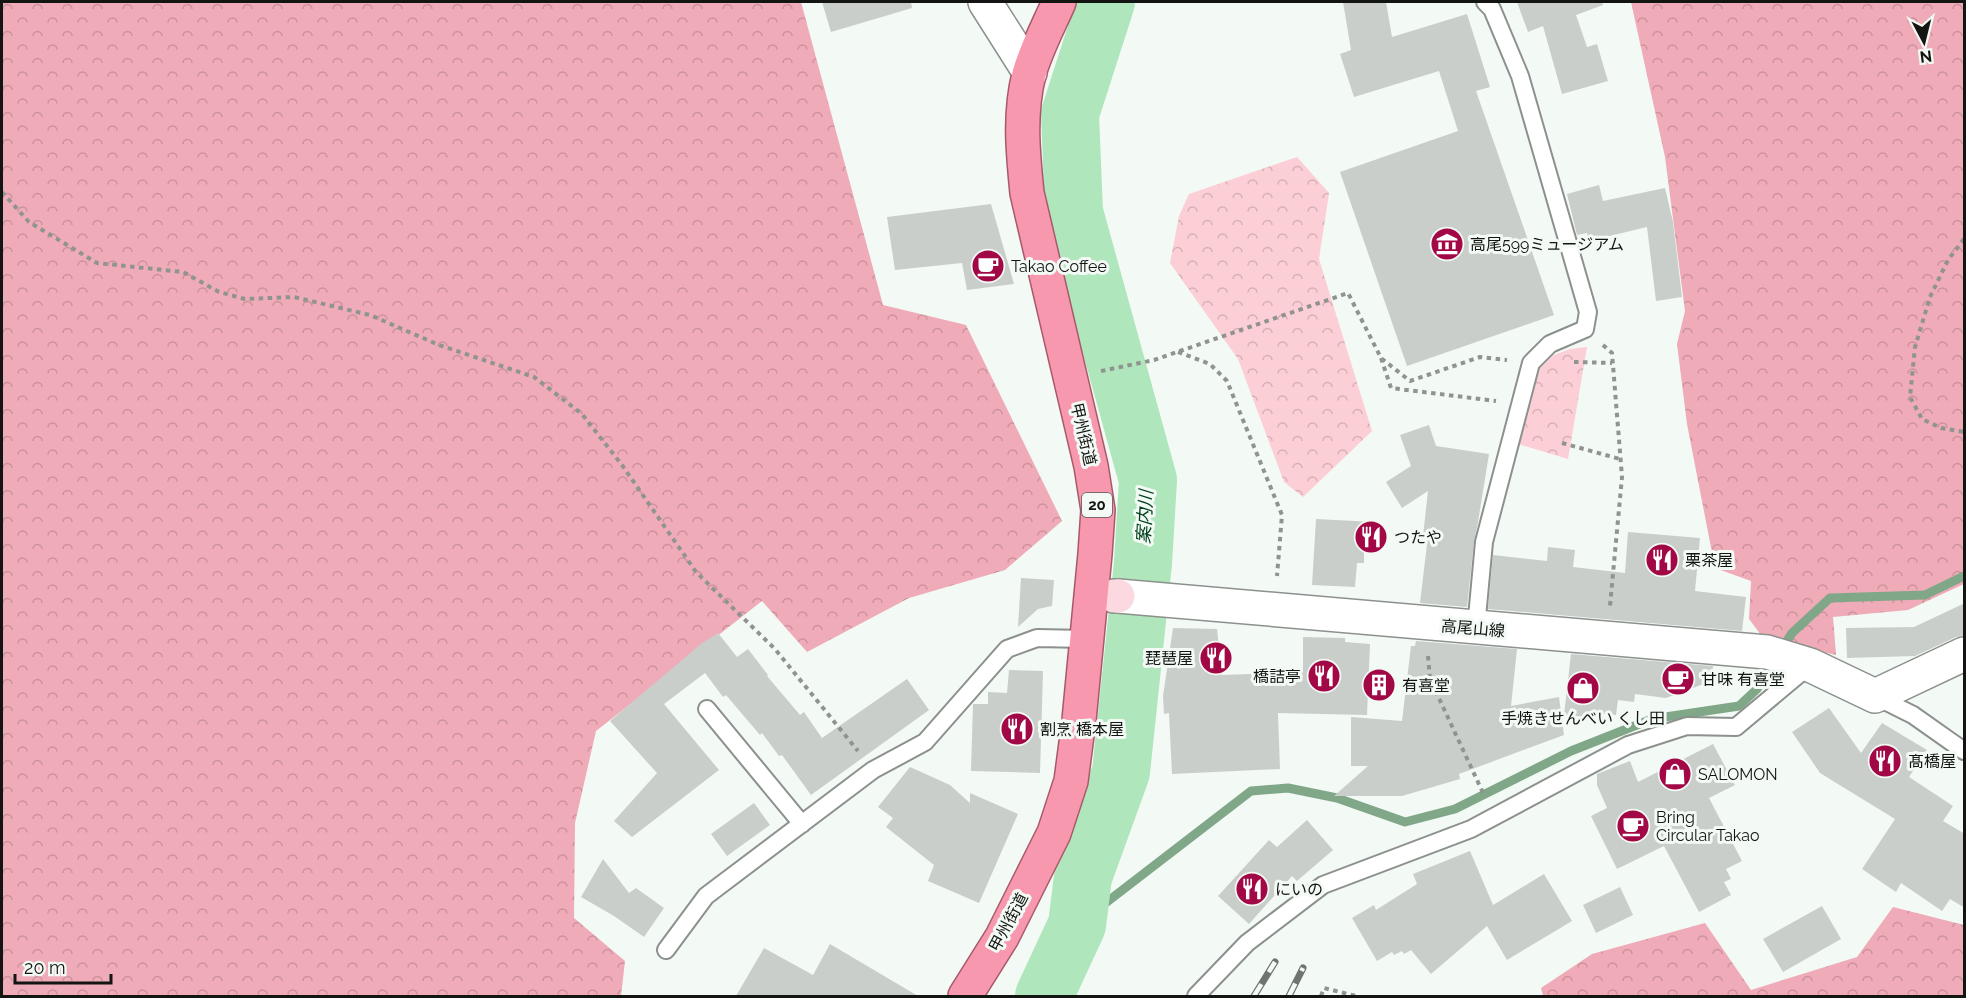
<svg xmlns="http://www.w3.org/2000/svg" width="1966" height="998" font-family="Raleway,'Noto Sans JP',sans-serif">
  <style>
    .forest { fill: url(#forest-crowns) }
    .park { fill: url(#park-crowns) }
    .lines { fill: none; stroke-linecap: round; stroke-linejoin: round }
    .stream { stroke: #81a789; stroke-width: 9 }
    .river { stroke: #b0e6bb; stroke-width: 58 }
    .building { fill: #c9ceca }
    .service-casing { stroke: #8c918d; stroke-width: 20 }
    .minor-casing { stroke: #8c918d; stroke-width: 36 }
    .secondary-casing { stroke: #8c918d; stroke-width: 36 }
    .trunk-casing { stroke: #a7596a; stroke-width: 36 }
    .path { stroke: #909491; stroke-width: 4; stroke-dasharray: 4.5 4.5; stroke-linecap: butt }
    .service { stroke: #fff; stroke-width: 16 }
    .minor { stroke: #fff; stroke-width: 33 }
    .secondary { stroke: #fcd8e0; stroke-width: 33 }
    .trunk { stroke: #f898ae; stroke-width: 33 }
    .rail-casing { stroke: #707471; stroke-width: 7 }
    .rail { stroke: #f3f9f4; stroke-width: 4.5; stroke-dasharray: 14; stroke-linecap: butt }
    .labels { text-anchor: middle; stroke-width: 6; stroke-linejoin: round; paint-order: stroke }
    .shield { fill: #f3f9f4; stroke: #565956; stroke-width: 1.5 }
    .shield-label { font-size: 15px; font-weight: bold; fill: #131513 }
    .poi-label { font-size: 16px; fill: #131513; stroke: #f3f9f4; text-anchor: start }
    .street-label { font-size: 16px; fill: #131513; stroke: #f3f9f4 }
    .water-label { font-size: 18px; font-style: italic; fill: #03421c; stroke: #f3f9f4 }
  </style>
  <defs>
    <pattern id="forest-crowns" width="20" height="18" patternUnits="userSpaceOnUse" patternTransform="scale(1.5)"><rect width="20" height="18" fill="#efabb7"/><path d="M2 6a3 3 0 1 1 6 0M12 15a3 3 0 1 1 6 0" fill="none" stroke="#cc929c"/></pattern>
    <pattern id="park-crowns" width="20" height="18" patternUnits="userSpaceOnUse" patternTransform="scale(1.5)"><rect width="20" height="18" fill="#fcced5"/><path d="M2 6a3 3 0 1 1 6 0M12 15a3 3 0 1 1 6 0" fill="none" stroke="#d7b0b6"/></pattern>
  </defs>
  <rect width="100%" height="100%" fill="#f3f9f4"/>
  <!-- forest -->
  <path class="forest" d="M 2,2 L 801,2 L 883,305 L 966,325 L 1062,521 L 1005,570 L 909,598 L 807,652 L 762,601 L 596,731 L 575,823 L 574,918 L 625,961 L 621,996 L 2,996 Z
    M 1631,2 L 1964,2 L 1964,584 L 1908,610 L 1833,617 L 1836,655 L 1764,639 L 1749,619 L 1751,581 L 1715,568 L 1687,424 L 1677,344 L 1685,311 L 1665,157 Z
    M 1893,907 L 1964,925 L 1964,996 L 1543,996 L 1541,988 L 1592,954 L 1705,923 L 1751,990 L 1857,957 Z"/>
  <!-- park -->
  <path class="park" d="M 1297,157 L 1329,193 L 1319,259 L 1372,431 L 1303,497 L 1284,482 L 1238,359 L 1170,263 L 1179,216 L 1189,194 Z
    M 1587,347 L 1568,459 L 1518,444 L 1540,368 L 1554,355 L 1570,349 Z"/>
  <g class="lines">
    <!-- stream -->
    <path class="stream" d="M 1077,925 L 1251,791 L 1288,788 L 1337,798 L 1405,822 L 1455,809 L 1571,751 L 1652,719 L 1739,706 L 1757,689 L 1792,633 L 1830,598 L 1925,595 L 1964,576"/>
    <!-- river -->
    <path class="river" d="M 1044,996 L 1077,925 L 1083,877 L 1121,772 L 1143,563 L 1148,480 L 1074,212 L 1070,114 L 1106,2"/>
  </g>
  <!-- building -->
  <path class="building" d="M 822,2 L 911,2 L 912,8 L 831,32 Z
    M 1343,2 L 1386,2 L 1392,37 L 1467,14 L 1490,87 L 1476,91 L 1554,315 L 1407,366 L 1340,172 L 1458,131 L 1439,71 L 1354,97 L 1340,54 L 1351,50 Z
    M 1517,2 L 1602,2 L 1603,5 L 1576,15 L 1587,47 L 1597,44 L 1608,81 L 1562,94 L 1543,26 L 1528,32 Z
    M 1599,185 L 1603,201 L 1665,188 L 1673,222 L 1682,297 L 1656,301 L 1647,227 L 1589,241 L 1587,233 L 1577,235 L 1567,194 Z
    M 991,204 L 1014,284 L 967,290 L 962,263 L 895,270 L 887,217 Z
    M 1429,425 L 1436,446 L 1489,454 L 1478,522 L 1474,541 L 1467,607 L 1420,603 L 1428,536 L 1423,536 L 1428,491 L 1402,508 L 1386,482 L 1411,466 L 1400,435 Z
    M 1316,519 L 1374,522 L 1373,547 L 1364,547 L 1364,563 L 1357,563 L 1355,587 L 1312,585 Z
    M 1628,532 L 1700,538 L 1695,591 L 1746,597 L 1742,631 L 1488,609 L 1493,555 L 1547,561 L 1548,547 L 1575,550 L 1573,567 L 1625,573 Z
    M 1021,578 L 1054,580 L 1052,606 L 1038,609 L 1018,627 Z
    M 1965,603 L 1965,635 L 1956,637 L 1915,656 L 1847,658 L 1846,628 L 1914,627 Z
    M 1173,628 L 1217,629 L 1222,675 L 1303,672 L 1303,637 L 1345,638 L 1345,642 L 1370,644 L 1367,715 L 1278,713 L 1280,769 L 1172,774 L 1169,713 L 1164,714 L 1163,696 Z
    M 718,633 L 737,657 L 748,649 L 768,675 L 767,676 L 800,715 L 804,712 L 822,738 L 907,679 L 929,710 L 811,795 L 782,755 L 779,756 L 762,733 L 760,735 L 726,695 L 723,697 L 705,673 L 664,704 L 719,770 L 632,837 L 614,821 L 657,773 L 610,721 L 702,643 Z
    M 1416,641 L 1517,649 L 1511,706 L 1559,697 L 1564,735 L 1459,774 L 1460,779 L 1402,796 L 1334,796 L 1368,766 L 1351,766 L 1351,717 L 1402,721 L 1411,646 L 1415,646 Z
    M 1571,654 L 1713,666 L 1711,681 L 1693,688 L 1683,686 L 1685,691 L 1666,698 L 1635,694 L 1634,702 L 1618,700 L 1616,715 L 1596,713 L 1596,718 L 1564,715 Z
    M 1009,670 L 1043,671 L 1040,773 L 971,771 L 973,704 L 988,704 L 988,692 L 1007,693 Z
    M 1829,708 L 1861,753 L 1882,723 L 1927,750 L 1909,777 L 1953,806 L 1943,821 L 1965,834 L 1965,908 L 1950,899 L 1942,911 L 1901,883 L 1896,892 L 1862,869 L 1895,819 L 1820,773 L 1792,732 Z
    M 1713,744 L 1735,785 L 1709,798 L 1742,861 L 1726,869 L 1731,879 L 1724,882 L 1731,895 L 1699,912 L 1664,846 L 1617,869 L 1591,816 L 1607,808 L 1597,785 L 1597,774 L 1630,761 L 1638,782 Z
    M 910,767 L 950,785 L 970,803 L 970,793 L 1018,814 L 979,903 L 928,881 L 934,865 L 886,827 L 893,818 L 878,807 Z
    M 754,803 L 770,825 L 727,856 L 711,834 Z
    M 1307,820 L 1333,850 L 1297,881 L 1292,876 L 1249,924 L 1218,896 L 1269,840 L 1277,847 Z
    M 1470,851 L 1493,905 L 1544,874 L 1572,921 L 1507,960 L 1487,926 L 1431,974 L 1411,950 L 1404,954 L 1402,951 L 1394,955 L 1392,952 L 1377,961 L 1352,918 L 1374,905 L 1376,910 L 1417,884 L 1413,874 Z
    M 603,859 L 629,893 L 636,888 L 664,908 L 644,937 L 614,916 L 581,897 Z
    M 1620,887 L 1633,915 L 1596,933 L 1583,905 Z
    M 1822,906 L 1841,939 L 1783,972 L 1763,939 Z
    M 830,944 L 918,996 L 736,996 L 764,948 L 813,975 Z"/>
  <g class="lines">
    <defs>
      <path id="service" d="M 1476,628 L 1484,542 L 1531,363 L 1550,344 L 1585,329 L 1588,312 L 1520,76 L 1492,9 L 1485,2
        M 1875,696 L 1913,715 L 1964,751
        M 707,709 L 802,824
        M 666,950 L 706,896 L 873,770 L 925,742 L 1007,649 L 1037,638 L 1086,639
        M 1196,996 L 1247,943 L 1323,885 L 1471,829 L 1628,745 L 1687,726 L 1736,727 L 1810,665"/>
      <path id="minor" d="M 985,2 L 1030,73
        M 1118,596 L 1767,652 L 1810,665 L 1875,696 L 1964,654"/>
      <path id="secondary" d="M 1114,596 L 1118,596"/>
      <path id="trunk" d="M 965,996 L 1002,937 L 1054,833 L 1071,781 L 1079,720 L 1095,554 L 1098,510 L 1091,466 L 1027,193 C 1023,153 1019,114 1029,74 C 1036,49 1049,25 1059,2"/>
    </defs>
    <!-- service casing -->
    <use href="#service" class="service-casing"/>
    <!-- minor casing -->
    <use href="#minor" class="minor-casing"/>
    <!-- secondary casing -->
    <use href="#secondary" class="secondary-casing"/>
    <!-- trunk casing -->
    <use href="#trunk" class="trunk-casing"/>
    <!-- path -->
    <path class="path" d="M 2,192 L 29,222 L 97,263 L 183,272 L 219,292 L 245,299 L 294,297 L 370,315 L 439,345 L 534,377 L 582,414 L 622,465 L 696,572 L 775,649 L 858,751
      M 1964,239 L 1948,260 L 1930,297 L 1915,347 L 1910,397 L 1922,419 L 1941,428 L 1964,432
      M 1603,345 L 1612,353 L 1622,477 L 1610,606
      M 1178,352 L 1210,364 L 1227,381 L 1282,515 L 1277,576
      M 1381,358 L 1391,388 L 1496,401
      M 1574,362 L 1612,363
      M 1101,371 L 1154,360 L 1348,293 L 1381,358 L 1410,381 L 1480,357 L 1507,360
      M 1562,443 L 1620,459
      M 1428,656 L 1430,679 L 1484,795
      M 1321,996 L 1324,988 L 1356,996"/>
    <!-- service -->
    <use href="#service" class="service"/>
    <!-- minor -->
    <use href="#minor" class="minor"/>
    <!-- secondary -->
    <use href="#secondary" class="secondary"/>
    <!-- trunk -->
    <use href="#trunk" class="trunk"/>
    <defs>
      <path id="rail" d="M 1254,996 L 1275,962
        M 1289,996 L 1303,968"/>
    </defs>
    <!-- rail casing -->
    <use href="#rail" class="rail-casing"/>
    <!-- rail -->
    <use href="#rail" class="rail"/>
  </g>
  <!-- icons -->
  <defs>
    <symbol id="museum-disc" viewBox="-11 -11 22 22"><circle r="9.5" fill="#a20846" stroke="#f3f9f4"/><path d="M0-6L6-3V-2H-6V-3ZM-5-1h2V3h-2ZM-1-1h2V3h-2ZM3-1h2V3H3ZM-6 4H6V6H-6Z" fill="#fff"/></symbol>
    <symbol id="cafe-disc" viewBox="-11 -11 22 22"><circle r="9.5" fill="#a20846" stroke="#f3f9f4"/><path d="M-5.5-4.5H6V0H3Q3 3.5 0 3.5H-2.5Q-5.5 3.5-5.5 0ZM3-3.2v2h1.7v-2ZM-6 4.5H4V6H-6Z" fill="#fff"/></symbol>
    <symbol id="restaurant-disc" viewBox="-11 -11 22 22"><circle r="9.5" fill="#a20846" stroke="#f3f9f4"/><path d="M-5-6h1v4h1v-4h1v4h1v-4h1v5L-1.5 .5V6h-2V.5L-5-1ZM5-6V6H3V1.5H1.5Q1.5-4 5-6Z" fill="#fff"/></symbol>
    <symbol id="building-disc" viewBox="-11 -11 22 22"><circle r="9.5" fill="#a20846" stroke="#f3f9f4"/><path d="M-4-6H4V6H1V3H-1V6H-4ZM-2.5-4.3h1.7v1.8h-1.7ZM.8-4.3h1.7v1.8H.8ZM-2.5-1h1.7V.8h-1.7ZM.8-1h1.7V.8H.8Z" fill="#fff"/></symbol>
    <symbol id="shop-disc" viewBox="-11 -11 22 22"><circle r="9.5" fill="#a20846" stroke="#f3f9f4"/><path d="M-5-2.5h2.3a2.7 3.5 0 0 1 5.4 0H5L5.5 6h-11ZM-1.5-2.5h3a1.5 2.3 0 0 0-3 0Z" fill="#fff"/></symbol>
  </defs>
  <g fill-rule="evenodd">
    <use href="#museum-disc" x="1428" y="225" width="38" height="38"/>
    <use href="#cafe-disc" x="969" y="247" width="38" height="38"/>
    <use href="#restaurant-disc" x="1352" y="518" width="38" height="38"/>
    <use href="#restaurant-disc" x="1643" y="541" width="38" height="38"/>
    <use href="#restaurant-disc" x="1197" y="639" width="38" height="38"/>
    <use href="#restaurant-disc" x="1305" y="657" width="38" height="38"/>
    <use href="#cafe-disc" x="1659" y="660" width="38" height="38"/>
    <use href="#building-disc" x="1360" y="666" width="38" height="38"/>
    <use href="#shop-disc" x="1564" y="669" width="38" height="38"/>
    <use href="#restaurant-disc" x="998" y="710" width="38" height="38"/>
    <use href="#restaurant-disc" x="1866" y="742" width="38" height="38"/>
    <use href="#shop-disc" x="1656" y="755" width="38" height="38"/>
    <use href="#cafe-disc" x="1614" y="807" width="38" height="38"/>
    <use href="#restaurant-disc" x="1233" y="870" width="38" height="38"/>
  </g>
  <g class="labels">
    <!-- shield labels -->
    <rect class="shield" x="1082" y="493" width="30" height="24" rx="4.5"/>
    <g class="shield-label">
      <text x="1097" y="510">20</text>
    </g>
    <!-- poi labels -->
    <g class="poi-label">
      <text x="1470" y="250">高尾599ミュージアム</text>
      <text x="1011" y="272">Takao Coffee</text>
      <text x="1394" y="543">つたや</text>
      <text x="1685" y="566">栗茶屋</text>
      <text x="1193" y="664" text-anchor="end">琵琶屋</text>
      <text x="1301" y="682" text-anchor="end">橋詰亭</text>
      <text x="1701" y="685">甘味 有喜堂</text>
      <text x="1402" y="691">有喜堂</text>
      <text x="1583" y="724" text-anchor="middle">手焼きせんべい くし田</text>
      <text x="1040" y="735">割烹 橋本屋</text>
      <text x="1908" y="767">髙橋屋</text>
      <text x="1698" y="780">SALOMON</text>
      <text x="1656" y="823">Bring<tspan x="1656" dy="18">Circular Takao</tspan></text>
      <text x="1275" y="895">にいの</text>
    </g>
    <!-- street labels -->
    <g class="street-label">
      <text transform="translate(1084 434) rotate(77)" y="6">甲州街道</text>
      <text transform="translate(1473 628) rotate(5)" y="6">高尾山線</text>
      <text transform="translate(1008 922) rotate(-62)" y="6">甲州街道</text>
    </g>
    <!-- water labels -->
    <g class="water-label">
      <text transform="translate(1145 517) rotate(-87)" y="6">案内川</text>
    </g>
  </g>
  <!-- border -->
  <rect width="1966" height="998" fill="none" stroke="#131513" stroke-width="6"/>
  <!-- north arrow -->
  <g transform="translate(1924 42) rotate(173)" stroke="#f3f9f4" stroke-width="4.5" paint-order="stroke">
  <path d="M0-4.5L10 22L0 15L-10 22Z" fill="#131513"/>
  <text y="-9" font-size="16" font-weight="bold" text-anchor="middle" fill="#131513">N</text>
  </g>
  <!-- scale -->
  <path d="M15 974v9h96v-9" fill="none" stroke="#131513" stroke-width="3"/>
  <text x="24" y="974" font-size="18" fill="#131513" stroke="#f3f9f4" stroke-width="4.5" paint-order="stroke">20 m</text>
</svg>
